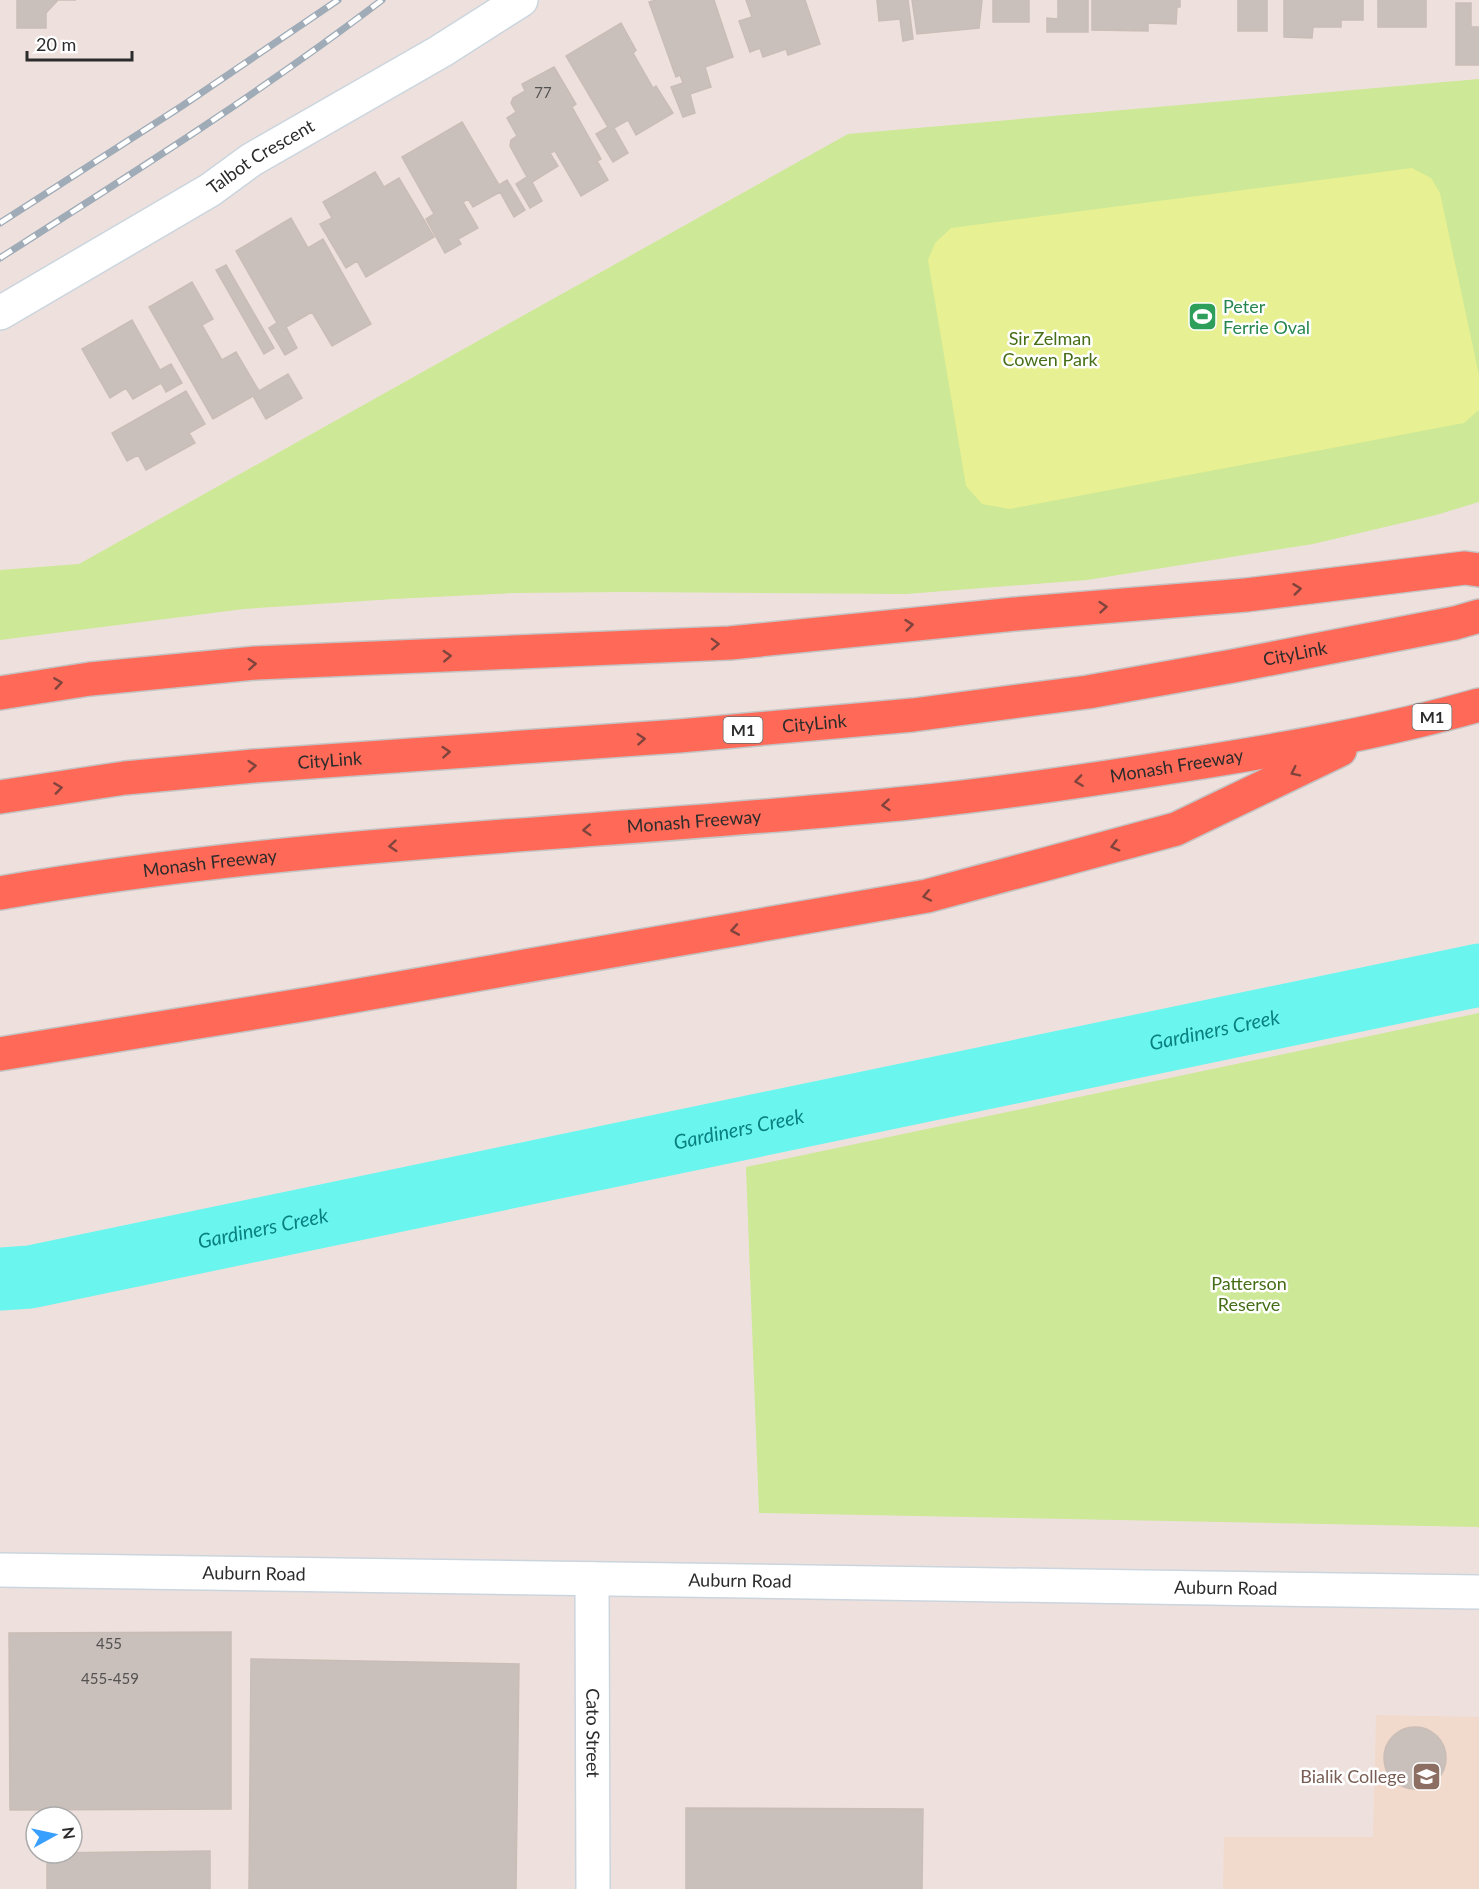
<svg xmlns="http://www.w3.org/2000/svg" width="1479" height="1889" font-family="Lato,sans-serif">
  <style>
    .education { fill: #f1d9cc }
    .green { fill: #cde896 }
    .pitch { fill: #e7f092 }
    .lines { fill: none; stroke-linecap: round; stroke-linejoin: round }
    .river { stroke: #6af6ee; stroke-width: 63 }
    .building { fill: #c9c0bc; stroke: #cabdb6; stroke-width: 1.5 }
    .minor-casing { stroke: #cbd5de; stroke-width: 36 }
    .secondary-casing { stroke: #cbd5de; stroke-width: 36 }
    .motorway-casing { stroke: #c4c4c4; stroke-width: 36 }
    .minor { stroke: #fff; stroke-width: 33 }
    .secondary { stroke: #fff; stroke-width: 33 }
    .motorway { stroke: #ff6957; stroke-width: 33 }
    .rail-casing { stroke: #9fabb7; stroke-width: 7 }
    .rail { stroke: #fff; stroke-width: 4.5; stroke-dasharray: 14; stroke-linecap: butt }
    .oneway { stroke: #80443d }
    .labels { text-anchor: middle; stroke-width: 5; stroke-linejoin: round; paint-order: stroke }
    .number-label { font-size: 15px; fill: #535150 }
    .shield { fill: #fff; stroke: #6b6b6b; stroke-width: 1.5 }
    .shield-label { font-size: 16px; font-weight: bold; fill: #2c2c2c }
    .street-label { font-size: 18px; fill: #2c2c2c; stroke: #fff }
    .leisure-label { font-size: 18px; fill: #27864d; stroke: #fff; text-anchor: start }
    .park-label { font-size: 18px; fill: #456e16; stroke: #fff }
    .education-label { font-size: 18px; fill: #785e54; stroke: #fff; text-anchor: end }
    .water-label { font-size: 20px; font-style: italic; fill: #087f81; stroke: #fff }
  </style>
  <rect width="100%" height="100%" fill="#eee1dd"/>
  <!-- education -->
  <path class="education" d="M 1376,1715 L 1479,1717 L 1479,1889 L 1223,1889 L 1224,1837 L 1373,1837 Z"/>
  <!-- green -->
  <path class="green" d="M 1479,79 L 1479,502 L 1436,515 L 1313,544 L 1087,580 L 906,594 L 625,592 L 514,593 L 394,599 L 244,609 L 0,640 L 0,570 L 79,564 L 848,134 Z
    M 1479,1013 L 1479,1527 L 759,1513 L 746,1167 Z"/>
  <!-- pitch -->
  <path class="pitch" d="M 1412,168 L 1431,178 L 1440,193 L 1479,375 L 1479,410 L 1464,423 L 1010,509 L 982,504 L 966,486 L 928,260 L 935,243 L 951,228 Z"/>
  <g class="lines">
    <!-- river -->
    <path class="river" id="s1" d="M 0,1279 L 30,1277 L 1479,975"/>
  </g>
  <!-- building -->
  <path class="building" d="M 17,0 L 76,0 L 58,0 L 46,13 L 46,28 L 17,28 Z
    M 656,0 L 714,0 L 733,57 L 705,67 L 711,87 L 690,94 L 695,113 L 683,117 L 671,87 L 683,83 L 680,75 L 676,77 L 649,2 Z
    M 746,0 L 805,0 L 820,44 L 788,55 L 786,49 L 763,57 L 760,48 L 750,52 L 739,21 L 752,17 Z
    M 877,0 L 908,0 L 913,39 L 903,41 L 900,19 L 879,21 Z
    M 912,0 L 982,0 L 979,28 L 917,34 Z
    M 993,0 L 1029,0 L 1029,22 L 993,22 Z
    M 1058,0 L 1088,0 L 1088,32 L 1047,32 L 1047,18 L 1058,19 Z
    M 1092,0 L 1180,0 L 1180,7 L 1177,7 L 1176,24 L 1148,23 L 1148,31 L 1092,30 Z
    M 1238,0 L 1267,0 L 1267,31 L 1238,31 Z
    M 1284,0 L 1363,0 L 1363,20 L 1341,20 L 1341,27 L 1313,27 L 1312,38 L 1284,37 Z
    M 1378,0 L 1426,0 L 1426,27 L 1378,27 Z
    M 1456,3 L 1471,3 L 1471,27 L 1479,27 L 1479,65 L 1456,65 Z
    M 621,23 L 636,50 L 633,53 L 653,88 L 656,86 L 673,113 L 636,135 L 628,120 L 614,128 L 628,153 L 613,162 L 596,134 L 608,127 L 566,56 Z
    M 554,67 L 576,104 L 572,107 L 601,159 L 597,161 L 608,180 L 581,196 L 555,151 L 550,153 L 558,166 L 532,182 L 542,201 L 530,208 L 516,184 L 527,177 L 510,146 L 511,140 L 517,136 L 507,118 L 516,112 L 511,103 L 513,98 L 525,91 L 522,84 Z
    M 462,122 L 499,185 L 507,180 L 525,210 L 514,217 L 500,192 L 473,207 L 468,199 L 463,202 L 478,228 L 458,239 L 461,244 L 445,253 L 426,219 L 434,214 L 402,157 Z
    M 375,172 L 384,187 L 399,178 L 434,237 L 366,277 L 357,261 L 346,268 L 320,224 L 332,218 L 323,202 Z
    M 291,218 L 308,248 L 323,239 L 371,324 L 332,346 L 312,312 L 286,327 L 297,348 L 285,355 L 269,328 L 277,323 L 236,251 Z
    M 226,265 L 274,348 L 264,354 L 216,270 Z
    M 192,282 L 213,319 L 202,325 L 222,360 L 236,352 L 259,391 L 288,374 L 302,398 L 266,419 L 253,396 L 213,419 L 149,307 Z
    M 132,320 L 160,370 L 171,364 L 182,383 L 166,392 L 161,383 L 133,399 L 126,388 L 110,398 L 82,349 Z
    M 186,391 L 205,424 L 189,433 L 195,443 L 146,470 L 138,455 L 127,461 L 112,433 Z
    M 231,1632 L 231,1809 L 10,1810 L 9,1633 Z
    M 251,1659 L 519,1664 L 516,1889 L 249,1889 Z
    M1384 1758a31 31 0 1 1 62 0a31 31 0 1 1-62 0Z
    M 686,1808 L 923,1809 L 922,1889 L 686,1889 Z
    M 210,1851 L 210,1889 L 47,1889 L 47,1853 Z"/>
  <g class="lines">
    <defs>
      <g id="minor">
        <path id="s2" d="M 0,313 L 210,190 L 251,160 L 441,51 L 521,0"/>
        <path id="s3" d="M 592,1579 L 593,1889"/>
      </g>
      <g id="secondary">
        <path id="s4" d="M 0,1570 L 1479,1592"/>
      </g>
      <g id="motorway">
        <path d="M 0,693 L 90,679 L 256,663 L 730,643 L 1015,614 L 1246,595 L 1465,568 L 1479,570"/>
        <path id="s5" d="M 0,797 L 125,778 L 254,766 L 679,736 L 913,715 L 1088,692 L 1233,666 L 1455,623 L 1479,616"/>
        <path id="s6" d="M 0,893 C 303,840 612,834 918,802 C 1005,793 1091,780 1178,766 C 1279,750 1380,733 1479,705"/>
        <path d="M 0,1054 L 308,1004 L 927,896 L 1176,829 L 1340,750"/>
      </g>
    </defs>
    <!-- minor casing -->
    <use href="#minor" class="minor-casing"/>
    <!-- secondary casing -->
    <use href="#secondary" class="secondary-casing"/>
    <!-- motorway casing -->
    <use href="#motorway" class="motorway-casing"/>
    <!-- minor -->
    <use href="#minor" class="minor"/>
    <!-- secondary -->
    <use href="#secondary" class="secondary"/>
    <!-- motorway -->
    <use href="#motorway" class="motorway"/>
    <defs>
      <path id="rail" d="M 0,223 L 182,106 L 338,0
        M 0,258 C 130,175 260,93 382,0"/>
    </defs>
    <!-- rail casing -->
    <use href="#rail" class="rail-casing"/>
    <!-- rail -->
    <use href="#rail" class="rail"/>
  </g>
  <!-- one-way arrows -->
  <defs><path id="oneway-chevron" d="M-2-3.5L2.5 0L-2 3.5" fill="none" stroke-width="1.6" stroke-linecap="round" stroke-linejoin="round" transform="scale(1.5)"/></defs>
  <g class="oneway">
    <use href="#oneway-chevron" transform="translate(1297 589) rotate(-7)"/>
    <use href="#oneway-chevron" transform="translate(1103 607) rotate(-5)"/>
    <use href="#oneway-chevron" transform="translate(909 625) rotate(-6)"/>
    <use href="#oneway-chevron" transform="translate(715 644) rotate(-2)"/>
    <use href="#oneway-chevron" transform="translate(447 656) rotate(-3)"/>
    <use href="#oneway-chevron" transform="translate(252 664) rotate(-4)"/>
    <use href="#oneway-chevron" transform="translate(58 683) rotate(-8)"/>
    <use href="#oneway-chevron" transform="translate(641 739) rotate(-4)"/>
    <use href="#oneway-chevron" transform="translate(446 752) rotate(-4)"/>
    <use href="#oneway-chevron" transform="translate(252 766) rotate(-5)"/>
    <use href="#oneway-chevron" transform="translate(1295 772) rotate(154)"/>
    <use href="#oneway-chevron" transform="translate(1079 781) rotate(172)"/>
    <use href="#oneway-chevron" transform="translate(58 788) rotate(-8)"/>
    <use href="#oneway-chevron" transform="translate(886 805) rotate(175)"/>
    <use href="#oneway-chevron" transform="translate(587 830) rotate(176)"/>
    <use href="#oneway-chevron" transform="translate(393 846) rotate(175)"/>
    <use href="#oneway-chevron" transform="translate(1115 846) rotate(165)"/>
    <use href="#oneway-chevron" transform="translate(927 896) rotate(168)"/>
    <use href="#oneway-chevron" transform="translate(735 930) rotate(170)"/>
  </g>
  <!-- icons -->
  <defs>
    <symbol id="stadium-square" viewBox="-11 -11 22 22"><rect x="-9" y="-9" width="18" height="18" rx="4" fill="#2e9e5b" stroke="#fff"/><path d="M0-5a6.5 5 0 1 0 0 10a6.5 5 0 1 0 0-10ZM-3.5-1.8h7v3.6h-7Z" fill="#fff"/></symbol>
    <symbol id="school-square" viewBox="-11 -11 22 22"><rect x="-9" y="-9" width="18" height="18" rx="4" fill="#8d6e63" stroke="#fff"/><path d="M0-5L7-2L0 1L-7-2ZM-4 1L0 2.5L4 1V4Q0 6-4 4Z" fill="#fff"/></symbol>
  </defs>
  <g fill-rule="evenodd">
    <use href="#stadium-square" x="1186" y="300" width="33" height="33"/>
    <use href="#school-square" x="1410" y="1760" width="33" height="33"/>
  </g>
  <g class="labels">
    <!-- number labels -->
    <g class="number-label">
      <text x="543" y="98">77</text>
      <text x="109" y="1649">455</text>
      <text x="110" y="1684">455-459</text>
    </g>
    <!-- shield labels -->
    <g class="shield">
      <rect x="1412.5" y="704" width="39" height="26" rx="4.5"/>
      <rect x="723.5" y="717" width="39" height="26" rx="4.5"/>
    </g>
    <g class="shield-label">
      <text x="1432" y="723">M1</text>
      <text x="743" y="736">M1</text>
    </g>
    <!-- street labels -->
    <g class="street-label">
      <text dy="6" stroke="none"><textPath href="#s2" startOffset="304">Talbot Crescent</textPath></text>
      <text dy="6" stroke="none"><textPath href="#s5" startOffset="1304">CityLink</textPath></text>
      <text dy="6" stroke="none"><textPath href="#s5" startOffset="818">CityLink</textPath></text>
      <text dy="6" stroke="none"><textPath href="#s5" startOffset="332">CityLink</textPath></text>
      <text dy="6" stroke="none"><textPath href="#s6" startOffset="1184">Monash Freeway</textPath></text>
      <text dy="6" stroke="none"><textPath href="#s6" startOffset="698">Monash Freeway</textPath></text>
      <text dy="6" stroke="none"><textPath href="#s6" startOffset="212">Monash Freeway</textPath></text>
      <text dy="6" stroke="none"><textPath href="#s4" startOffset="254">Auburn Road</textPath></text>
      <text dy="6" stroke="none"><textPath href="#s4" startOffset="740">Auburn Road</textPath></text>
      <text dy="6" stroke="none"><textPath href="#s4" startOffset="1226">Auburn Road</textPath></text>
      <text dy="6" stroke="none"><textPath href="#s3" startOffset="154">Cato Street</textPath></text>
    </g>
    <!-- leisure labels -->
    <g class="leisure-label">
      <text x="1223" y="313">Peter<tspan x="1223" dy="21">Ferrie Oval</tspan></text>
    </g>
    <!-- park labels -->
    <g class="park-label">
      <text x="1050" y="345">Sir Zelman<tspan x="1050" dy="21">Cowen Park</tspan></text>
      <text x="1249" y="1290">Patterson<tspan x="1249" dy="21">Reserve</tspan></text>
    </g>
    <!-- education labels -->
    <g class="education-label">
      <text x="1406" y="1783">Bialik College</text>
    </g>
    <!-- water labels -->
    <g class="water-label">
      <text dy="7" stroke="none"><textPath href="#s1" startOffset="1240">Gardiners Creek</textPath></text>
      <text dy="7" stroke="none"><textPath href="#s1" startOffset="754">Gardiners Creek</textPath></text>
      <text dy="7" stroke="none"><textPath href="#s1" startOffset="268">Gardiners Creek</textPath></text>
    </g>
  </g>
  <!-- north arrow -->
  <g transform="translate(54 1835) rotate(82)"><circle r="28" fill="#ffffff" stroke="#ababab" stroke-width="1.5"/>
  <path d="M0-4.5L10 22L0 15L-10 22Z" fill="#399fff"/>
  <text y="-9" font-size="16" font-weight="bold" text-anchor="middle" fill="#2c2c2c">N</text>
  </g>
  <!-- scale -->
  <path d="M27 51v9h105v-9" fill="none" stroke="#2c2c2c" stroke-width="3"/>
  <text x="36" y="51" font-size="18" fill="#2c2c2c" stroke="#ffffff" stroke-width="4.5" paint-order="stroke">20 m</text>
</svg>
